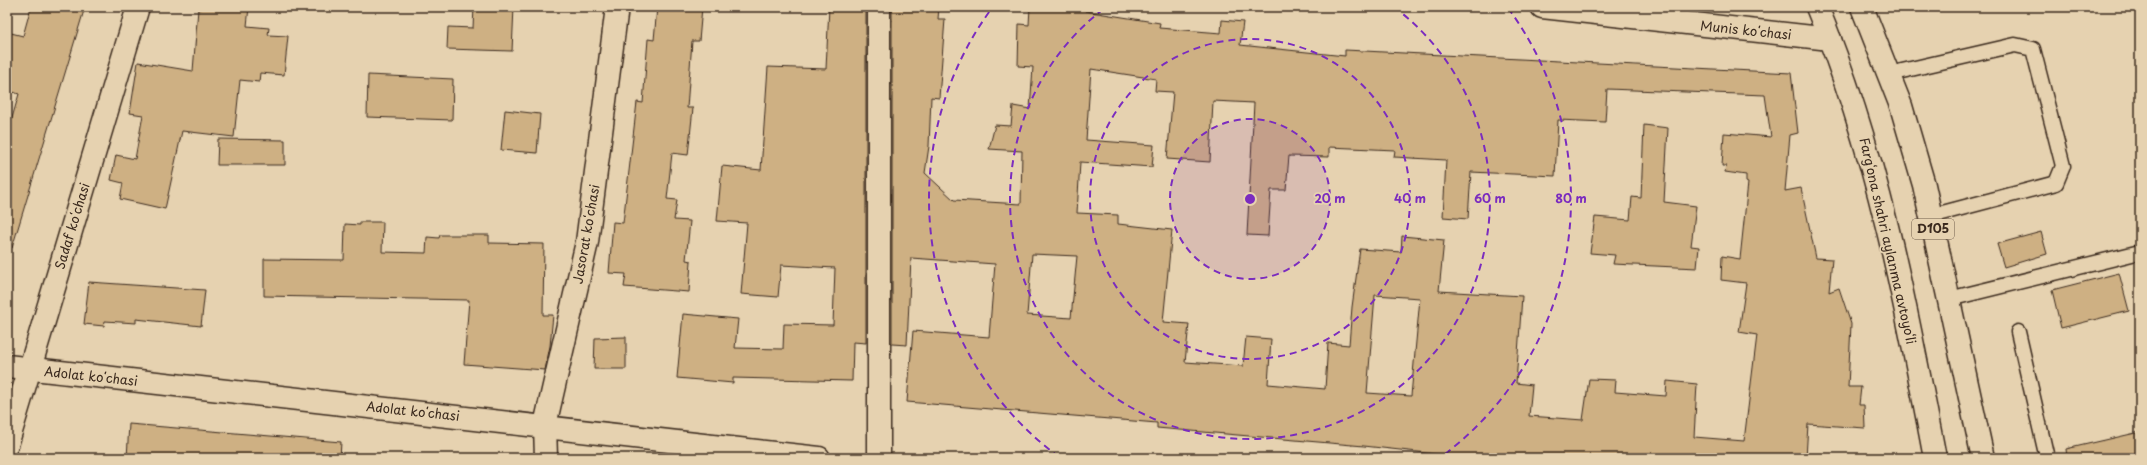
<svg xmlns="http://www.w3.org/2000/svg" width="2147" height="465" font-family="'Playpen Sans',sans-serif">
  <style>
    .building { fill: #ceb083; stroke: #3b2a1e; fill-rule: evenodd }
    .lines { fill: none; stroke-linecap: round; stroke-linejoin: round }
    .lane-casing { stroke: #3b2a1e; stroke-width: 17 }
    .street-casing { stroke: #3b2a1e; stroke-width: 25 }
    .secondary-casing { stroke: #3b2a1e; stroke-width: 25 }
    .highway-casing { stroke: #3b2a1e; stroke-width: 25 }
    .lane { stroke: #e6d2b0; stroke-width: 14 }
    .street { stroke: #e6d2b0; stroke-width: 22 }
    .secondary { stroke: #e6d2b0; stroke-width: 22 }
    .highway { stroke: #e6d2b0; stroke-width: 22 }
    .ring { fill: none; stroke: #7b2cbf; stroke-width: 2; stroke-dasharray: 7 5 }
    .labels { text-anchor: middle; stroke-width: 3.5; stroke-linejoin: round; paint-order: stroke }
    .shield { fill: #e6d2b0; stroke: #6e5c4a; stroke-width: 1 }
    .shield-label { font-size: 12px; font-weight: bold; fill: #3b2a1e }
    .street-label { font-size: 13px; fill: #3b2a1e; stroke: #e6d2b0 }
    .centre { fill: #7b2cbf; stroke: #e6d2b0; stroke-width: 2 }
    .ring-label { font-size: 12px; text-anchor: middle; font-weight: bold; fill: #7b2cbf; stroke: #e6d2b0; stroke-width: 3.5; stroke-linejoin: round; paint-order: stroke }
  </style>
  <rect width="100%" height="100%" fill="#e6d2b0"/>
  <filter id="ink" filterUnits="userSpaceOnUse"><feTurbulence type="fractalNoise" baseFrequency=".025" numOctaves="2"/><feDisplacementMap in="SourceGraphic" scale="8" xChannelSelector="R" yChannelSelector="G"/><feConvolveMatrix kernelMatrix="1 2 1 2 8 2 1 2 1" color-interpolation-filters="sRGB"/></filter>
  <g filter="url(#ink)">
    <!-- building -->
    <path class="building" d="M 31,7 L 85,7 L 12,248 L 7,247 L 7,135 L 19,94 L 7,90 L 7,32 L 23,36 Z
      M 201,7 L 249,7 L 247,26 L 269,28 L 268,35 L 288,36 L 284,75 L 260,73 L 259,82 L 240,80 L 234,137 L 182,131 L 165,209 L 120,199 L 123,183 L 111,180 L 116,155 L 135,159 L 143,115 L 130,113 L 138,62 L 193,71 L 198,9 L 201,9 Z
      M 474,7 L 514,7 L 512,51 L 447,49 L 448,27 L 473,28 Z
      M 657,7 L 702,7 L 699,41 L 692,41 L 687,108 L 693,108 L 688,155 L 672,153 L 667,199 L 677,200 L 674,220 L 690,221 L 686,260 L 691,261 L 689,292 L 624,287 L 626,274 L 609,273 L 613,222 L 623,223 L 637,102 L 643,103 L 648,39 L 654,40 Z
      M 829,7 L 866,7 L 866,343 L 853,342 L 852,381 L 733,378 L 733,383 L 677,378 L 683,314 L 738,319 L 735,348 L 783,349 L 784,324 L 833,325 L 835,268 L 781,265 L 778,297 L 741,294 L 747,223 L 717,221 L 722,166 L 761,170 L 768,67 L 826,69 Z
      M 892,7 L 939,7 L 938,19 L 945,19 L 939,98 L 931,97 L 929,146 L 925,173 L 954,200 L 1021,204 L 1022,151 L 989,149 L 995,125 L 1011,126 L 1013,106 L 1030,109 L 1033,67 L 1018,66 L 1019,24 L 1029,25 L 1030,7 L 1085,9 L 1085,11 L 1160,23 L 1159,28 L 1221,33 L 1222,20 L 1243,22 L 1240,45 L 1345,56 L 1345,50 L 1791,73 L 1798,133 L 1790,135 L 1785,191 L 1801,188 L 1816,258 L 1832,259 L 1829,292 L 1839,288 L 1851,324 L 1848,387 L 1861,387 L 1859,405 L 1864,405 L 1865,428 L 1808,424 L 1806,458 L 1472,458 L 1364,446 L 1157,428 L 1157,423 L 907,402 L 913,331 L 989,337 L 995,264 L 911,258 L 907,345 L 892,344 ZM 1091,69 L 1156,79 L 1155,91 L 1173,92 L 1167,159 L 1210,162 L 1213,101 L 1254,103 L 1247,235 L 1268,236 L 1271,190 L 1286,190 L 1289,156 L 1329,157 L 1329,147 L 1395,150 L 1394,157 L 1446,160 L 1443,217 L 1468,219 L 1471,172 L 1555,176 L 1558,120 L 1605,122 L 1607,89 L 1765,95 L 1771,137 L 1724,133 L 1722,166 L 1726,166 L 1725,172 L 1746,175 L 1746,182 L 1748,183 L 1740,259 L 1722,256 L 1721,280 L 1746,283 L 1739,332 L 1757,335 L 1744,441 L 1694,437 L 1697,384 L 1667,381 L 1666,396 L 1615,392 L 1616,380 L 1589,379 L 1583,420 L 1529,416 L 1532,385 L 1516,383 L 1522,296 L 1439,291 L 1444,240 L 1402,236 L 1401,252 L 1360,249 L 1352,307 L 1349,345 L 1328,343 L 1325,389 L 1268,384 L 1271,339 L 1246,337 L 1243,366 L 1185,362 L 1189,324 L 1163,322 L 1172,230 L 1118,224 L 1118,215 L 1077,213 L 1080,162 L 1152,167 L 1154,145 L 1086,140 ZM 1032,254 L 1077,256 L 1071,318 L 1027,315 ZM 1375,295 L 1420,298 L 1411,396 L 1367,393 Z
      M 368,75 L 453,79 L 452,120 L 367,117 Z
      M 505,110 L 540,114 L 537,153 L 501,150 Z
      M 1644,125 L 1668,128 L 1664,202 L 1696,206 L 1691,246 L 1699,247 L 1697,268 L 1613,264 L 1615,255 L 1590,253 L 1595,217 L 1630,220 L 1632,197 L 1641,198 Z
      M 218,139 L 285,140 L 285,165 L 217,165 Z
      M 360,222 L 383,222 L 382,252 L 426,253 L 427,237 L 439,238 L 440,235 L 489,235 L 489,243 L 544,244 L 543,315 L 553,315 L 550,346 L 545,370 L 464,364 L 469,300 L 264,296 L 264,259 L 344,260 L 345,224 L 360,225 Z
      M 2041,232 L 2047,254 L 2004,267 L 1997,244 Z
      M 2119,273 L 2129,311 L 2061,328 L 2052,290 Z
      M 89,282 L 205,290 L 201,326 L 136,319 L 136,323 L 105,321 L 104,326 L 84,324 Z
      M 626,337 L 626,369 L 594,369 L 595,338 Z
      M 129,424 L 341,442 L 340,458 L 127,458 Z
      M 2140,432 L 2140,458 L 2067,458 L 2066,449 Z"/>
    <g class="lines">
      <defs>
        <path id="lane" d="M 1889,74 L 2015,45 L 2033,49 L 2063,166 L 2056,183 L 1931,216
          M 1949,299 L 2140,252
          M 2018,332 L 2047,458"/>
        <path id="street" d="M 1542,7 L 1830,39
          M 7,445 L 138,7
          M 546,458 L 545,425 L 587,242 L 617,7
          M 879,458 L 879,7"/>
        <path id="secondary" d="M 7,366 L 819,458"/>
        <path id="highway" d="M 1817,7 C 1877,151 1906,305 1935,458
          M 1862,7 L 1901,106 L 1924,185 L 1983,458"/>
      </defs>
      <!-- lane casing -->
      <use href="#lane" class="lane-casing"/>
      <!-- street casing -->
      <use href="#street" class="street-casing"/>
      <!-- secondary casing -->
      <use href="#secondary" class="secondary-casing"/>
      <!-- highway casing -->
      <use href="#highway" class="highway-casing"/>
      <!-- lane -->
      <use href="#lane" class="lane"/>
      <!-- street -->
      <use href="#street" class="street"/>
      <!-- secondary -->
      <use href="#secondary" class="secondary"/>
      <!-- highway -->
      <use href="#highway" class="highway"/>
    </g>
  </g>
  <!-- distance rings -->
  <circle cx="1250" cy="199" r="80" fill="#7b2cbf" fill-opacity=".12"/>
  <g class="ring">
    <circle cx="1250" cy="199" r="80"/>
    <circle cx="1250" cy="199" r="160"/>
    <path d="M1394 7A240 240 0 1 1 1106 7"/>
    <path d="M1059 457A321 321 0 0 1 992 8M1508 8A321 321 0 0 1 1441 457"/>
  </g>
  <g class="labels">
    <!-- shield labels -->
    <rect class="shield" x="1912" y="219" width="42" height="20" rx="3"/>
    <g class="shield-label">
      <text x="1933" y="233">D105</text>
    </g>
    <!-- street labels -->
    <g class="street-label">
      <text transform="translate(1746 30) rotate(6)" y="5">Munis koʻchasi</text>
      <text transform="translate(72 226) rotate(-73)" y="5">Sadaf koʻchasi</text>
      <text transform="translate(586 234) rotate(-80)" y="5">Jasorat koʻchasi</text>
      <text transform="translate(1888 241) rotate(77)" y="5">Farg‘ona shahri aylanma avtoyo‘li</text>
      <text transform="translate(91 376) rotate(6)" y="5">Adolat koʻchasi</text>
      <text transform="translate(413 411) rotate(6)" y="5">Adolat koʻchasi</text>
    </g>
  </g>
  <circle cx="1250" cy="199" r="6" class="centre"/>
  <g class="ring-label">
    <text x="1330" y="203">20 m</text>
    <text x="1410" y="203">40 m</text>
    <text x="1490" y="203">60 m</text>
    <text x="1571" y="203">80 m</text>
  </g>
  <!-- margin -->
  <rect width="2147" height="465" fill="none" stroke="#e6d2b0" stroke-width="24"/>
  <rect x="12" y="12" width="2123" height="441" fill="none" stroke="#3b2a1e" stroke-width="1.5" filter="url(#ink)"/>
</svg>
